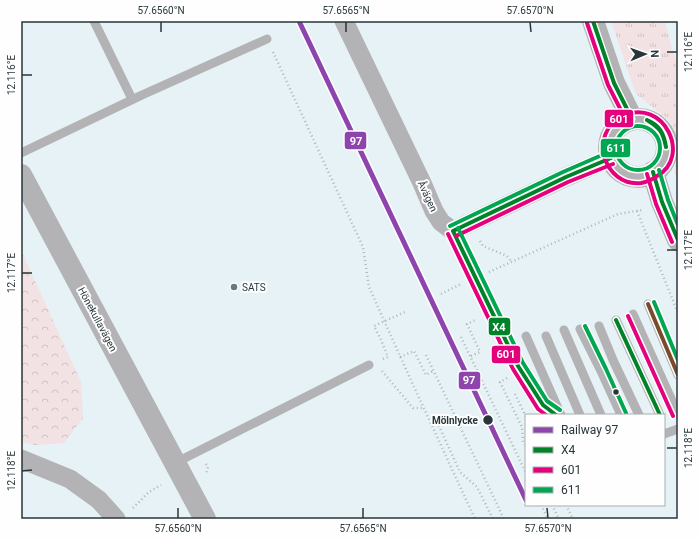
<svg xmlns="http://www.w3.org/2000/svg" width="699" height="540" font-family="Roboto,sans-serif">
  <style>
    .grass { fill: url(#grass-tufts) }
    .forest { fill: url(#forest-crowns) }
    .lines { fill: none; stroke-linecap: round; stroke-linejoin: round }
    .path { stroke: #b3b6b7; stroke-width: 2.5; stroke-dasharray: 1 3; stroke-linecap: butt }
    .service { stroke: #b3b2b4; stroke-width: 9 }
    .minor { stroke: #b3b2b4; stroke-width: 19 }
    .tertiary { stroke: #b3b2b4; stroke-width: 22 }
    .bus-1-casing { stroke: #fefefe; stroke-width: 7 }
    .bus-2-casing { stroke: #fefefe; stroke-width: 7 }
    .bus-3-casing { stroke: #fefefe; stroke-width: 7 }
    .bus-4-casing { stroke: #fefefe; stroke-width: 7 }
    .bus-1 { stroke: #008228; stroke-width: 4 }
    .bus-2 { stroke: #e5007d; stroke-width: 4 }
    .bus-3 { stroke: #00a651; stroke-width: 4 }
    .bus-4 { stroke: #7a4b2a; stroke-width: 4 }
    .rail-1-casing { stroke: #fefefe; stroke-width: 8 }
    .rail-1 { stroke: #8e44ad; stroke-width: 5 }
    .ticks { fill: none; stroke: #28363a; stroke-width: 1.5 }
    .poi-dot { fill: #6a787c; stroke: #fefefe; stroke-width: 1.5 }
    .bus-dot { fill: #28363a; stroke: #fefefe; stroke-width: 1.5 }
    .labels { text-anchor: middle; stroke-width: 4; stroke-linejoin: round; paint-order: stroke }
    .street-label { font-size: 10px; fill: #28363a; stroke: #fefefe }
    .poi-label { font-size: 10px; fill: #28363a; stroke: #fefefe; text-anchor: start }
    .stop-label { font-size: 10px; font-weight: bold; fill: #28363a; stroke: #fefefe; text-anchor: end }
    .line-badge { stroke: #fefefe; stroke-width: 1.5 }
    .badge-label { font-size: 11px; text-anchor: middle; font-weight: bold; fill: #fff }
    .neatline { fill: none; stroke: #28363a; stroke-width: 1.5 }
    .ticks-label { font-size: 10px; text-anchor: middle; fill: #28363a }
  </style>
  <defs>
    <pattern id="grass-tufts" width="24" height="20" patternUnits="userSpaceOnUse"><rect width="24" height="20" fill="#f2e2e4"/><path d="M3 7l-1-3M5 7V3M7 7l1-3M15 17l-1-3M17 17v-4M19 17l1-3" fill="none" stroke="#d0c2c4"/></pattern>
    <pattern id="forest-crowns" width="20" height="18" patternUnits="userSpaceOnUse"><rect width="20" height="18" fill="#f2e2e4"/><path d="M2 6a3 3 0 1 1 6 0M12 15a3 3 0 1 1 6 0" fill="none" stroke="#d0c2c4"/></pattern>
  </defs>
  <rect width="100%" height="100%" fill="#e6f2f6"/>
  <!-- grass -->
  <path class="grass" d="M 611,21 L 665,21 L 673,52 L 678,64 L 678,141 L 669,120 L 636,94 Z
    M 678,141 L 678,174 L 674,175 Z"/>
  <!-- forest -->
  <path class="forest" d="M 21,250 L 81,382 L 83,418 L 64,443 L 35,445 L 21,442 Z"/>
  <g class="lines">
    <!-- path -->
    <path class="path" d="M 273,52 L 363,247 L 369,287 L 409,376 L 475,519
      M 637,211 L 678,313
      M 480,241 L 483,246 L 507,256 L 512,262
      M 489,272 L 618,214 L 642,210
      M 441,294 L 461,284
      M 461,337 L 526,473
      M 426,355 L 504,519
      M 471,356 L 480,352 L 467,324 L 477,319
      M 400,357 L 414,351 L 426,375 L 433,371
      M 383,359 L 388,357 L 381,340 L 374,326 L 407,311
      M 382,371 L 413,408 L 423,408
      M 507,378 L 500,382 L 522,427 L 523,441 L 526,446
      M 515,394 L 526,417
      M 431,423 L 439,426 L 460,472 L 477,487 L 493,519
      M 206,464 L 208,467 L 206,474
      M 541,505 L 548,519
      M 552,505 L 559,519
      M 566,505 L 573,519
      M 133,508 L 149,492 L 161,485"/>
    <!-- service -->
    <path class="service" d="M 94,21 L 132,99
      M 21,153 L 142,95 L 267,39
      M 453,231 L 475,277 L 518,366 L 543,405 L 556,415
      M 648,304 L 678,375
      M 633,314 L 678,414
      M 616,320 L 660,415
      M 599,326 L 613,360 L 639,415
      M 580,329 L 601,371 L 621,415
      M 564,330 L 601,415
      M 526,336 L 561,415
      M 546,336 L 580,415
      M 664,434 L 678,429
      M 175,463 L 369,365"/>
    <!-- minor -->
    <path class="minor" d="M 344,21 L 422,183 L 434,211 L 441,222 L 453,231 L 566,177 L 611,158
      M 21,459 L 70,479 L 99,500 L 116,519"/>
    <!-- tertiary -->
    <path class="tertiary" d="M 593,21 L 614,83 L 632,119
      M609 148a29 29 0 1 1 58 0a29 29 0 1 1-58 0Z
      M 653,172 L 662,202 L 678,240
      M 21,175 L 205,519"/>
    <defs>
      <path id="bus-1" d="M 593,21 L 614,83 L 632,119
        M 647,120 C 660,125 664,134 666,147
        M 647,120 C 660,128 663,132 666,147
        M 653,172 L 662,202 L 678,240
        M 453,231 L 518,366 L 543,405 L 556,415
        M 453,231 L 566,177 L 611,158
        M 616,320 L 660,415"/>
      <path id="bus-2" d="M 587,23 L 608,85 L 627,122
        M 647,174 L 656,204 L 672,242
        M 656,177 C 651,180 647,182 641,183 C 604,187 587,133 623,116 C 664,97 692,157 657,176
        M 448,234 L 513,369 L 538,409 L 546,415
        M 456,236 L 568,182 L 613,164
        M 628,316 L 673,416"/>
      <path id="bus-3" d="M616 148a22 22 0 1 1 44 0a22 22 0 1 1-44 0Z
        M 659,170 L 668,200 L 678,225
        M 450,226 L 563,172 L 609,152
        M 458,228 L 523,363 L 547,401 L 560,410
        M 654,302 L 678,360
        M 585,326 L 606,369 L 626,413"/>
      <path id="bus-4" d="M 648,304 L 678,375"/>
    </defs>
    <!-- bus-1 casing -->
    <use href="#bus-1" class="bus-1-casing"/>
    <!-- bus-2 casing -->
    <use href="#bus-2" class="bus-2-casing"/>
    <!-- bus-3 casing -->
    <use href="#bus-3" class="bus-3-casing"/>
    <!-- bus-4 casing -->
    <use href="#bus-4" class="bus-4-casing"/>
    <!-- bus-1 -->
    <use href="#bus-1" class="bus-1"/>
    <!-- bus-2 -->
    <use href="#bus-2" class="bus-2"/>
    <!-- bus-3 -->
    <use href="#bus-3" class="bus-3"/>
    <!-- bus-4 -->
    <use href="#bus-4" class="bus-4"/>
    <defs>
      <path id="rail-1" d="M 299,21 L 526,500"/>
    </defs>
    <!-- rail-1 casing -->
    <use href="#rail-1" class="rail-1-casing"/>
    <!-- rail-1 -->
    <use href="#rail-1" class="rail-1"/>
  </g>
  <!-- ticks -->
  <path class="ticks" d="M 161,22 L 161,32M 346,22 L 346,32M 530,22 L 531,32M 667,52 L 677,52M 22,75 L 32,75M 667,250 L 677,250M 22,273 L 32,273M 667,448 L 677,448M 22,471 L 32,470M 178,508 L 178,518M 363,508 L 363,518M 547,508 L 548,518"/>
  <!-- markers -->
  <circle class="poi-dot" cx="234" cy="287" r="4"/>
  <g class="bus-dot">
    <circle cx="616" cy="392" r="3.5"/>
    <circle cx="488" cy="420" r="5.5"/>
  </g>
  <g class="labels">
    <!-- street labels -->
    <g class="street-label">
      <text transform="translate(428 196) rotate(65)" y="4">Åvägen</text>
      <text transform="translate(98 319) rotate(62)" y="4">Hönekullavägen</text>
    </g>
    <!-- poi labels -->
    <g class="poi-label">
      <text x="242" y="291">SATS</text>
    </g>
    <!-- stop labels -->
    <g class="stop-label">
      <text x="478" y="424">Mölnlycke</text>
    </g>
  </g>
  <g class="line-badge">
    <rect x="604" y="109" width="30" height="19" rx="4" fill="#e5007d"/>
    <rect x="344" y="131" width="23" height="19" rx="4" fill="#8e44ad"/>
    <rect x="600" y="138" width="31" height="20" rx="4" fill="#00a651"/>
    <rect x="488" y="317" width="23" height="19" rx="4" fill="#008228"/>
    <rect x="491" y="345" width="30" height="19" rx="4" fill="#e5007d"/>
    <rect x="458" y="371" width="23" height="19" rx="4" fill="#8e44ad"/>
  </g>
  <g class="badge-label">
    <text x="619" y="123">601</text>
    <text x="356" y="145">97</text>
    <text x="616" y="152">611</text>
    <text x="499" y="331">X4</text>
    <text x="506" y="358">601</text>
    <text x="469" y="384">97</text>
  </g>
  <!-- border -->
  <rect width="699" height="540" fill="none" stroke="#fefefe" stroke-width="44"/>
  <!-- legend -->
  <rect x="525" y="414" width="140" height="92" fill="#fefefe" stroke="#a8aeb0"/>
  <rect x="533" y="427" width="20" height="6" fill="#8e44ad" stroke="#a8aeb0"/>
  <text x="561" y="434" font-size="12" fill="#28363a">Railway 97</text>
  <rect x="533" y="447" width="20" height="6" fill="#008228" stroke="#a8aeb0"/>
  <text x="561" y="454" font-size="12" fill="#28363a">X4</text>
  <rect x="533" y="467" width="20" height="6" fill="#e5007d" stroke="#a8aeb0"/>
  <text x="561" y="474" font-size="12" fill="#28363a">601</text>
  <rect x="533" y="487" width="20" height="6" fill="#00a651" stroke="#a8aeb0"/>
  <text x="561" y="494" font-size="12" fill="#28363a">611</text>
  <!-- north arrow -->
  <g transform="translate(645 54) rotate(88)" stroke="#fefefe" stroke-width="3" paint-order="stroke">
  <path d="M0-3L7 15L0 10L-7 15Z" fill="#28363a"/>
  <text y="-6" font-size="11" font-weight="bold" text-anchor="middle" fill="#28363a">N</text>
  </g>
  <rect x="22" y="22" width="655" height="496" class="neatline"/>
  <g class="ticks-label">
    <text x="161" y="14">57.6560°N</text>
    <text x="346" y="14">57.6565°N</text>
    <text x="530" y="14">57.6570°N</text>
    <text transform="translate(688 52) rotate(-90)" y="4">12.116°E</text>
    <text transform="translate(11 75) rotate(-90)" y="4">12.116°E</text>
    <text transform="translate(688 250) rotate(-90)" y="4">12.117°E</text>
    <text transform="translate(11 273) rotate(-90)" y="4">12.117°E</text>
    <text transform="translate(688 448) rotate(-90)" y="4">12.118°E</text>
    <text transform="translate(11 471) rotate(-90)" y="4">12.118°E</text>
    <text x="178" y="532">57.6560°N</text>
    <text x="363" y="532">57.6565°N</text>
    <text x="548" y="532">57.6570°N</text>
  </g>
</svg>
